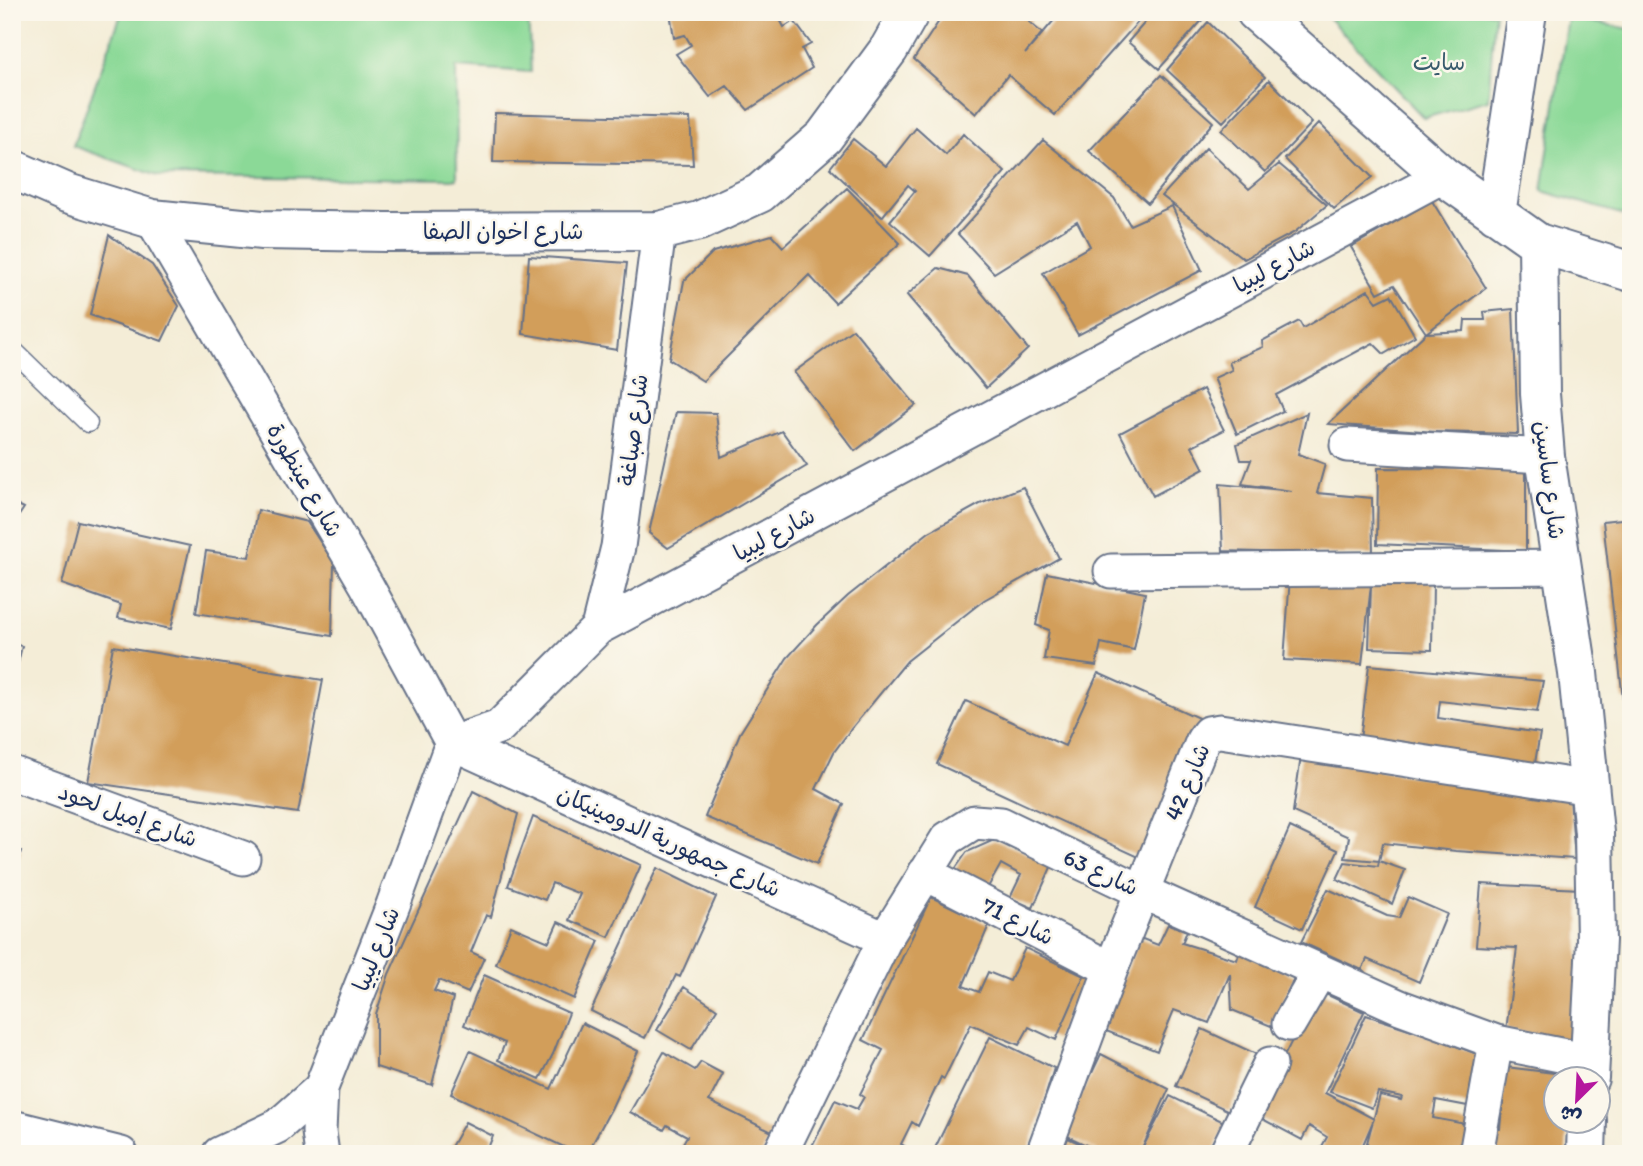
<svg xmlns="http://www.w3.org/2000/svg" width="1643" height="1166" font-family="Itim,'Playpen Sans Arabic',sans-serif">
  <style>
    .green { fill: #8bd997; stroke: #53847a; stroke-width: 2 }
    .building { fill: #d29e5a }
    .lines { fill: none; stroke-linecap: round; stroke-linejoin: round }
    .service-casing { stroke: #677288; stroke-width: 21 }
    .minor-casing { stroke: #677288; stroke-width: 37 }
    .tertiary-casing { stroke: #677288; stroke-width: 42 }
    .service { stroke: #fff; stroke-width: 18 }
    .minor { stroke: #fff; stroke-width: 33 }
    .tertiary { stroke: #fff; stroke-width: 38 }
    .labels { text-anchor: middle; stroke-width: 5; stroke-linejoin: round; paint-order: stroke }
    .park-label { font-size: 23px; fill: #375a6c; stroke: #fbf7ec }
    .street-label { font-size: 23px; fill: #1b2f5e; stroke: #fbf7ec }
  </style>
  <rect width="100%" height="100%" fill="#fbf7ec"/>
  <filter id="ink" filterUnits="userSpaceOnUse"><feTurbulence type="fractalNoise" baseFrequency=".0143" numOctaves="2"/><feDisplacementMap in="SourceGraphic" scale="14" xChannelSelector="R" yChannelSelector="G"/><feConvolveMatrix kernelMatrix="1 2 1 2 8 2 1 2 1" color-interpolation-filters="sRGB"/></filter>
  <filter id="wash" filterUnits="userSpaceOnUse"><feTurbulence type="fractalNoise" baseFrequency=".00686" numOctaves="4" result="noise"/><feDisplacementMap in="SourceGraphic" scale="28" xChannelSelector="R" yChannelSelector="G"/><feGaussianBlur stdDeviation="1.57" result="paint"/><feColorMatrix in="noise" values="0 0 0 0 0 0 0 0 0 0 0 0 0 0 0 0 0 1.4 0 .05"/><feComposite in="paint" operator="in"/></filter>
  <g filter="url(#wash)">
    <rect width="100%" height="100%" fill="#f4edd7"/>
    <!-- green -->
    <path class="green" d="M 122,12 L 528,12 L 531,72 L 456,67 L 457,179 L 158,176 L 73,146 Z
      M 1323,12 L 1495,12 L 1488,100 L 1424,118 Z
      M 1568,18 L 1631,29 L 1631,217 L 1542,191 Z"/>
    <g id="blocks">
      <!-- building -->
      <path class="building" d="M 551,12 L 605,12 L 605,14 L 552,19 Z
        M 670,12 L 776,12 L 784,27 L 794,21 L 811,44 L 802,49 L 812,68 L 748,110 L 727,86 L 710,97 L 676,54 L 691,45 L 685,35 L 674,38 Z
        M 945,12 L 1038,12 L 1029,22 L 1042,33 L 1025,54 L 1061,12 L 1147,12 L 1055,115 L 1008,75 L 976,114 L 914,59 Z
        M 1154,12 L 1199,12 L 1205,17 L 1159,69 L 1128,42 Z
        M 1208,22 L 1265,77 L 1223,122 L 1167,70 Z
        M 1161,75 L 1213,122 L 1148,203 L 1089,151 Z
        M 1269,80 L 1312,123 L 1265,172 L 1221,130 Z
        M 495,113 L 690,118 L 693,165 L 493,162 Z
        M 1319,123 L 1372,177 L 1334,209 L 1285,159 Z
        M 916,128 L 946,155 L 963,134 L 1005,172 L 930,256 L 890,221 L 915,191 L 908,185 L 882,217 L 830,168 L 853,139 L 886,166 Z
        M 1043,140 L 1114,198 L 1130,225 L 1172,206 L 1202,270 L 1078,335 L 1043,273 L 1090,246 L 1077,221 L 994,273 L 958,234 Z
        M 1206,148 L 1249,189 L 1279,164 L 1327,205 L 1295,232 L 1244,259 L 1162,196 Z
        M 847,188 L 900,243 L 835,303 L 809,275 L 703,381 L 669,359 L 684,281 L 713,252 L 772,235 L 783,247 Z
        M 1432,201 L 1486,288 L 1426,333 L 1464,331 L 1465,320 L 1485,320 L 1484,312 L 1513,309 L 1518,434 L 1436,432 L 1328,424 L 1426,333 L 1394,285 L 1378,293 L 1351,247 Z
        M 109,235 L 152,265 L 179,306 L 162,341 L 90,315 Z
        M 529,256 L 627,263 L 617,350 L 523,334 Z
        M 938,268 L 968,276 L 1028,349 L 986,388 L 907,295 Z
        M 1368,290 L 1377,302 L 1391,295 L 1415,336 L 1384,354 L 1373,343 L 1276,395 L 1283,411 L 1237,434 L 1214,378 L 1232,370 L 1229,362 L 1263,347 L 1262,341 L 1299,321 L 1303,328 Z
        M 853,329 L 916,405 L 855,451 L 794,372 Z
        M 1203,389 L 1224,430 L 1192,446 L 1204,469 L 1153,496 L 1120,433 Z
        M 676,412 L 716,413 L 721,457 L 782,431 L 807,466 L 668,548 L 649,533 Z
        M 1307,413 L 1298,454 L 1325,464 L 1317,493 L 1372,498 L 1373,555 L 1223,551 L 1220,484 L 1292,491 L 1242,484 L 1251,460 L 1241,460 L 1237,444 Z
        M 1378,468 L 1526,469 L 1526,551 L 1377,544 Z
        M 1023,487 L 1059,558 L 984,600 L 907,661 L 851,729 L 834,752 L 816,789 L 844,804 L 817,864 L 705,817 L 740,733 L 787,658 L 817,625 L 848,596 L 929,532 L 980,504 Z
        M 12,502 L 24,508 L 12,526 Z
        M 258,510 L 307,522 L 334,563 L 332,636 L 196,613 L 206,551 L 249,557 Z
        M 1631,518 L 1631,699 L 1623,700 L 1603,521 Z
        M 78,521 L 190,546 L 171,629 L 118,618 L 121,605 L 62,584 Z
        M 1047,573 L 1145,593 L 1134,650 L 1101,643 L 1096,666 L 1044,659 L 1049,630 L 1036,625 Z
        M 1290,577 L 1433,582 L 1432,650 L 1369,648 L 1371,585 L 1362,664 L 1284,660 Z
        M 12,644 L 22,646 L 13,685 L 12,685 Z
        M 113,646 L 323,680 L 298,813 L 88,782 Z
        M 1369,665 L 1543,681 L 1537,712 L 1440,701 L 1438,718 L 1540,733 L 1534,769 L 1360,740 Z
        M 1098,673 L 1203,720 L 1143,859 L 937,764 L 966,701 L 1065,746 Z
        M 1301,756 L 1433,779 L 1492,790 L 1570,798 L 1575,859 L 1456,851 L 1383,843 L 1379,861 L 1345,858 L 1349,837 L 1293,812 Z
        M 473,791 L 518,814 L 491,917 L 486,915 L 471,952 L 484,958 L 468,993 L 439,980 L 434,991 L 453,998 L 432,1085 L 376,1067 L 376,1014 L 389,974 Z
        M 533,817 L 641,865 L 609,937 L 569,920 L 580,894 L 552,883 L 545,900 L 508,886 Z
        M 1290,827 L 1338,850 L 1302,929 L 1255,907 Z
        M 994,840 L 1020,850 L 1052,865 L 1033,908 L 1010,898 L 1021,875 L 1001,864 L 987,889 L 953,872 L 967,852 Z
        M 12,849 L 21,851 L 13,879 L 12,879 Z
        M 1379,861 L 1405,870 L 1392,904 L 1337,879 L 1345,862 L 1378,866 Z
        M 657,868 L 716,897 L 680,977 L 676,975 L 645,1038 L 591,1011 Z
        M 1481,884 L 1580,889 L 1577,1041 L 1506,1030 L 1517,948 L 1476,946 Z
        M 1328,889 L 1387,916 L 1399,918 L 1408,897 L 1447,914 L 1419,982 L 1367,959 L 1362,970 L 1301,942 Z
        M 931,897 L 989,925 L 963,986 L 979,992 L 988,972 L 1010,981 L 1025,948 L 1084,976 L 1056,1040 L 1029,1027 L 1019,1045 L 971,1024 L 944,1079 L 941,1077 L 918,1126 L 912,1122 L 901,1144 L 918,1154 L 808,1154 L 835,1100 L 857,1109 L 864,1097 L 860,1094 L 883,1050 L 863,1040 Z
        M 558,922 L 599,941 L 574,999 L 496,964 L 511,926 L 549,942 Z
        M 1168,924 L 1187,931 L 1182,943 L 1237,960 L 1240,951 L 1295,976 L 1271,1026 L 1232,1010 L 1230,974 L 1209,1023 L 1174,1010 L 1157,1051 L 1101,1029 L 1140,938 L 1158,945 Z
        M 484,975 L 569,1013 L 553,1054 L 540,1079 L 498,1060 L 505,1043 L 464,1025 Z
        M 684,987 L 717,1009 L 691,1050 L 657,1030 Z
        M 1317,990 L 1364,1012 L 1325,1093 L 1374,1119 L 1359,1154 L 1333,1154 L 1321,1148 L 1327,1137 L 1309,1126 L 1302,1140 L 1255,1115 Z
        M 1366,1015 L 1433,1037 L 1482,1056 L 1473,1107 L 1436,1100 L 1433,1118 L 1471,1125 L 1466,1154 L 1364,1154 L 1380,1095 L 1401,1100 L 1402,1097 L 1378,1092 L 1372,1108 L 1330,1092 Z
        M 582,1023 L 638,1051 L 611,1109 L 587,1154 L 579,1154 L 451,1094 L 470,1051 L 551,1089 Z
        M 1202,1029 L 1256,1054 L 1229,1111 L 1176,1086 Z
        M 990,1037 L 1054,1068 L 1028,1154 L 932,1154 Z
        M 664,1052 L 695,1070 L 701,1062 L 723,1074 L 709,1101 L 772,1132 L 762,1154 L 677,1154 L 687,1136 L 667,1125 L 664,1130 L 630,1112 Z
        M 1101,1054 L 1169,1089 L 1142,1149 L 1170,1096 L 1226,1123 L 1213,1154 L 1105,1154 L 1063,1134 Z
        M 1506,1067 L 1570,1075 L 1570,1078 L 1555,1079 L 1555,1121 L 1568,1121 L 1566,1154 L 1494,1154 L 1494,1129 L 1500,1129 Z
        M 465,1122 L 493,1136 L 486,1153 L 447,1154 Z
        M 1068,1138 L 1102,1154 L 1062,1154 Z"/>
    </g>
  </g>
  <g filter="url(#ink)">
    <use href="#blocks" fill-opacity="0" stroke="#677288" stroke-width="2"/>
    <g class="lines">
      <defs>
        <path id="service" d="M 12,349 L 88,423"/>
        <path id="minor" d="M 152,219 L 367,586 L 452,743
          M 1347,445 L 1545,456
          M 1111,571 L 1562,567
          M 598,628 L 618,547 L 659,231
          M 452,743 L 499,727 L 598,628 L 1443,176
          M 452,743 L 885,939
          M 12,773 L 243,858
          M 925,873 L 1111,969
          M 1289,1024 L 1320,971
          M 12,1127 L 121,1154
          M 219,1154 L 278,1126 L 321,1088
          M 322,1154 L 319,1132 L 321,1088 L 393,905 L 452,743
          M 780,1154 L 885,939 L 947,839 L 974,822 L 1001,824 L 1141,891 L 1400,1007 L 1496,1042 L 1590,1061
          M 1043,1154 L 1111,969 L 1203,740 L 1208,733 L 1220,731 L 1590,788
          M 1226,1154 L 1270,1064
          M 1476,1154 L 1496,1042"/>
        <path id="tertiary" d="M 1256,12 L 1443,176 L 1538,243 L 1631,272
          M 12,169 L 67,193 L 152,219 L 262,230 L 386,232 L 659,231 L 699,221 L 760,193 L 824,137 L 889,49 L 910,12
          M 1496,214 L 1527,12
          M 1538,243 L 1540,394 L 1545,456 L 1578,673 L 1594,833 L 1596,940 L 1589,1078
          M 1586,1154 L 1587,1120"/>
      </defs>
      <!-- service casing -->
      <use href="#service" class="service-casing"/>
      <!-- minor casing -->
      <use href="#minor" class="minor-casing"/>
      <!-- tertiary casing -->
      <use href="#tertiary" class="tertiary-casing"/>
      <!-- service -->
      <use href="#service" class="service"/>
      <!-- minor -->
      <use href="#minor" class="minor"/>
      <!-- tertiary -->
      <use href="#tertiary" class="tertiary"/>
    </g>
  </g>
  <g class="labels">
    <!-- park labels -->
    <g class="park-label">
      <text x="1439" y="70">سايت</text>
    </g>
    <!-- street labels -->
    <g class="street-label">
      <text x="503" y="239">شارع اخوان الصفا</text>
      <text transform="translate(1274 266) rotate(-28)" y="8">شارع ليبيا</text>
      <text transform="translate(633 430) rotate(-83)" y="8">شارع صباغة</text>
      <text transform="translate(305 480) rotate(60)" y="8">شارع عينطورة</text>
      <text transform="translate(1550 480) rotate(83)" y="8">شارع ساسين</text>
      <text transform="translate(774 534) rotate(-28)" y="8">شارع ليبيا</text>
      <text transform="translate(1187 782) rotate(-67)" y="8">شارع 42</text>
      <text transform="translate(128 815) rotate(20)" y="8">شارع إميل لحود</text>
      <text transform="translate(669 841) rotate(24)" y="8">شارع جمهورية الدومينيكان</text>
      <text transform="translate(1101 872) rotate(25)" y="8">شارع 63</text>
      <text transform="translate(1018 921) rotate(27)" y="8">شارع 71</text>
      <text transform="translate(376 949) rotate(-68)" y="8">شارع ليبيا</text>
    </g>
  </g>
  <!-- margin -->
  <rect width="1643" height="1166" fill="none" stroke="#fbf7ec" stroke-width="42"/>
  <!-- north arrow -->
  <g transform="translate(1577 1100) rotate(204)"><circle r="33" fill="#fbf7ec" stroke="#a1a7b3" stroke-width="2"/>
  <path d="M0-5L12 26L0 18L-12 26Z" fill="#b5179e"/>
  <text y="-10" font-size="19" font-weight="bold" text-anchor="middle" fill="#1b2f5e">ش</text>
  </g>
</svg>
